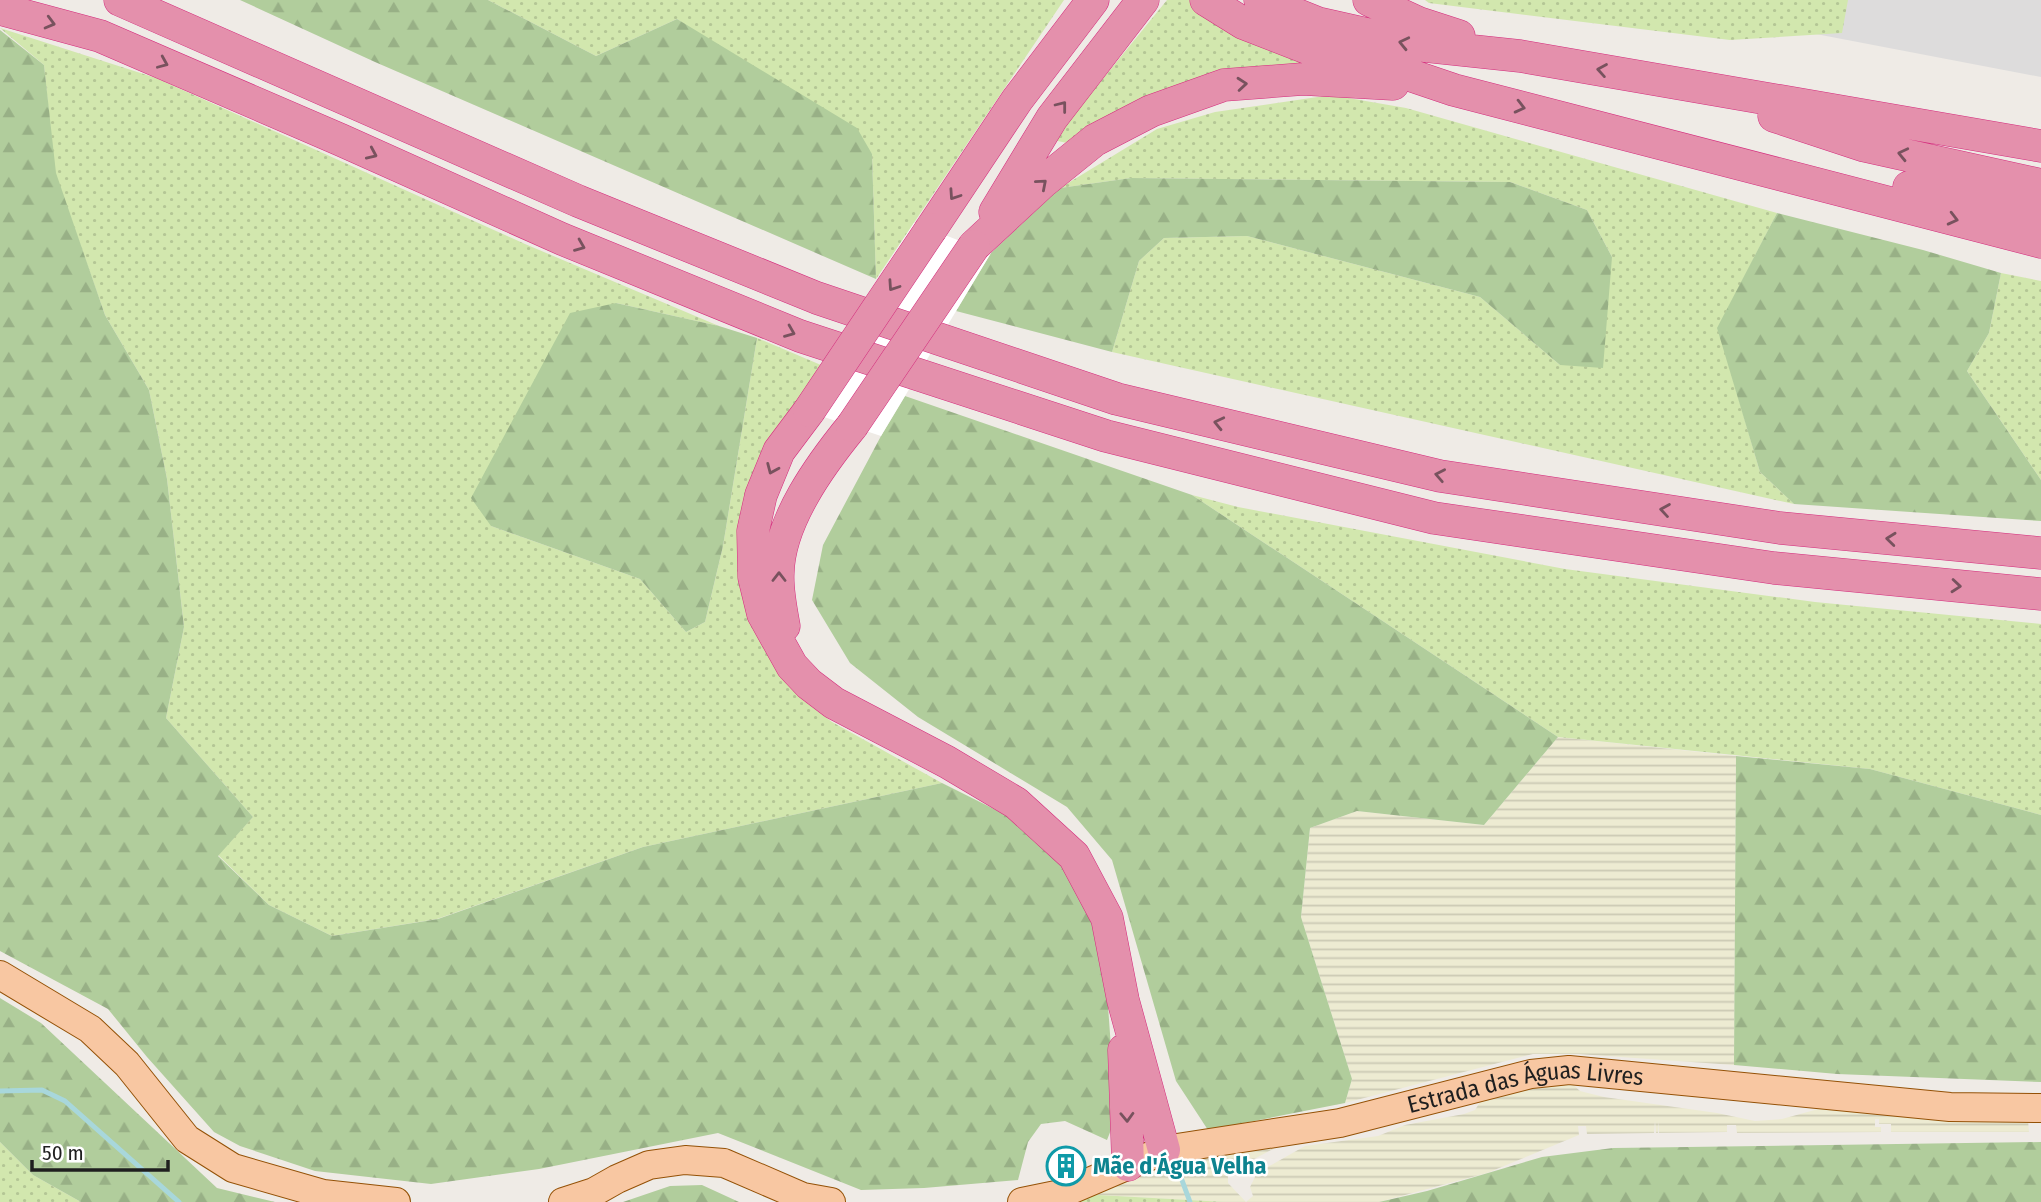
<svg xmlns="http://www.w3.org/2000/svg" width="2041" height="1202" font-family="'Fira Sans Condensed',sans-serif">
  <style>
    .residential { fill: #dddcdc }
    .farmland { fill: url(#farmland-rules) }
    .grass { fill: url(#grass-dots) }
    .forest { fill: url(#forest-firs) }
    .pier { fill: #fff }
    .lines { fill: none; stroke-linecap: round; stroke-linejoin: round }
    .stream { stroke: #a8d7db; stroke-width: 5 }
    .major-casing { stroke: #945106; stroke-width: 30 }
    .highway-casing { stroke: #d42c7d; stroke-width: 33 }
    .major { stroke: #f8c7a2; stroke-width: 28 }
    .highway { stroke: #e490ac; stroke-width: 32 }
    .highway-bridge-casing { stroke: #d42c7d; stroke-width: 33; stroke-linecap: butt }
    .highway-bridge { stroke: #e490ac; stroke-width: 32 }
    .oneway { stroke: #78525e }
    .labels { text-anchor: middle; stroke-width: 5; stroke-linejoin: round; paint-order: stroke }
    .street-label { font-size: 24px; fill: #1f1f1f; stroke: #fff }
    .culture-label { font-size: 24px; font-weight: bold; fill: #0d838f; stroke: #fff; text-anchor: start }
  </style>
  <defs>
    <pattern id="farmland-rules" width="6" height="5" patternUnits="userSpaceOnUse" patternTransform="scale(1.75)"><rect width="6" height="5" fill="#edebd2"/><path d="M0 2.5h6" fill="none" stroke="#cbc9b4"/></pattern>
    <pattern id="grass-dots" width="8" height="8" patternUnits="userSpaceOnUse" patternTransform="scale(1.75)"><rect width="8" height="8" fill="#d2e7ae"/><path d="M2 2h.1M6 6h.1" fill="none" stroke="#b4c695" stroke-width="1.8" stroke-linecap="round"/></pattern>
    <pattern id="forest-firs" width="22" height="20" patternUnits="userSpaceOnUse" patternTransform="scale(1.75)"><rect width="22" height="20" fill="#b1cd9c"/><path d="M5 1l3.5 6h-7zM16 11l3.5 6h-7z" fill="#98b086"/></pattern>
  </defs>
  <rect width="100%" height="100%" fill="#efebe6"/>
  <!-- residential -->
  <path class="residential" d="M 1766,0 L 2041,0 L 2041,77 L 1759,23 Z"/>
  <!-- farmland -->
  <path class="farmland" d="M 1558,737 L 1736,756 L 1734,1065 L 1578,1054 L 1533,1054 L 1345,1103 L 1352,1079 L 1301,917 L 1310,828 L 1357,811 L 1484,825 Z
    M 1550,1081 L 1569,1081 L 1580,1091 L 1604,1097 L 1717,1113 L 1755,1121 L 1782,1119 L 1840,1103 L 2028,1120 L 2029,1132 L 1891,1132 L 1891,1124 L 1879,1124 L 1879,1119 L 1875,1119 L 1875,1127 L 1881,1127 L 1881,1132 L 1737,1133 L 1736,1125 L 1727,1125 L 1727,1132 L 1659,1133 L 1659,1121 L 1658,1133 L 1656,1133 L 1655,1121 L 1654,1133 L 1587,1134 L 1586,1126 L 1578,1126 L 1579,1135 L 1487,1173 L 1379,1202 L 1225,1202 L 1099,1195 L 1090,1192 L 1169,1161 L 1292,1139 L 1241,1166 L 1228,1176 L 1228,1183 L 1246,1202 L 1253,1196 L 1250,1187 L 1257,1173 L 1305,1146 L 1378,1136 L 1405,1125 L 1464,1114 L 1475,1110 L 1485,1094 Z"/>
  <!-- grass -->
  <path class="grass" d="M 488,0 L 1064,0 L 876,279 L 872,154 L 677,19 L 596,56 Z
    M 1167,0 L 1196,0 L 1308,65 L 1208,78 L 1133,102 L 1067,143 L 1053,140 Z
    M 1425,0 L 1848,0 L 1842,33 L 1730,40 L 1429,3 Z
    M 0,28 L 156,78 L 525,244 L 719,326 L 616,303 L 491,526 L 640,579 L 686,632 L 705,622 L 723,546 L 757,338 L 821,365 L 745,528 L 779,668 L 803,700 L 832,722 L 942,783 L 643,847 L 437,919 L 332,936 L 269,905 L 218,855 L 253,817 L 166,718 L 184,627 L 167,479 L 149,390 L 105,315 L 55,173 L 44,65 Z
    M 1331,95 L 1406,108 L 1777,213 L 1718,328 L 1760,472 L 1794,504 L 1112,352 L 1139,261 L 1164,238 L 1247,236 L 1480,297 L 1560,365 L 1612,257 L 1587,210 L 1510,182 L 1131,178 L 1060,188 L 1157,129 L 1215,112 Z
    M 2001,273 L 2041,281 L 2041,480 L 1967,371 L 1989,333 Z
    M 1192,495 L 1238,507 L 1565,569 L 1815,602 L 2041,624 L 2041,815 L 1870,769 L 1558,737 Z
    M 0,1142 L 33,1175 L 81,1202 L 0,1202 Z
    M 1090,1192 L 1099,1195 L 1225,1202 L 1055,1202 Z"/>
  <!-- forest -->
  <path class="forest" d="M 240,0 L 488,0 L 596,56 L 677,19 L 857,128 L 872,154 L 876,279 L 375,62 Z
    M 0,30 L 44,65 L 56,173 L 105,315 L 149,390 L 167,479 L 184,627 L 166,718 L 253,817 L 218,856 L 269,905 L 332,936 L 438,919 L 643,847 L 942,783 L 1026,825 L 1071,875 L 1096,933 L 1107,992 L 1116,1117 L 1107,1140 L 1065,1121 L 1041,1124 L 1028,1142 L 1018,1180 L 924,1188 L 861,1190 L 718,1133 L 539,1169 L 431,1184 L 315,1171 L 240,1146 L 214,1132 L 147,1057 L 108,1009 L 0,951 Z
    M 1131,178 L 1510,182 L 1587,210 L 1612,257 L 1603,368 L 1560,365 L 1480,297 L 1247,236 L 1164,238 L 1139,261 L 1112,352 L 956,311 L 991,253 L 1060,188 Z
    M 1777,213 L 1923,250 L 2001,273 L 1989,333 L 1967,371 L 2041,480 L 2041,521 L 1794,504 L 1760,472 L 1717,328 Z
    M 616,303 L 719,326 L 757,338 L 723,546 L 705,622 L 686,632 L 640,579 L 491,526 L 471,498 L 570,313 Z
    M 905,396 L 1192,495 L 1558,737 L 1484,825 L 1357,811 L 1310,828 L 1301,917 L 1352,1079 L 1345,1103 L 1208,1130 L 1176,1081 L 1112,860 L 1067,807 L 918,717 L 850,663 L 812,600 L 823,545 L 881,436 Z
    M 1736,756 L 1870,769 L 2041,815 L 2041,1082 L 1837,1074 L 1734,1065 Z
    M 0,998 L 41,1023 L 217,1188 L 275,1202 L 81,1202 L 33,1175 L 0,1142 Z
    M 2041,1142 L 2041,1202 L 1379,1202 L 1427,1191 L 1542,1157 L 1613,1148 Z
    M 702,1185 L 739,1202 L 623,1202 L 670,1186 Z"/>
  <!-- pier -->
  <path class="pier" d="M 914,223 L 991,253 L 881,436 L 794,407 Z"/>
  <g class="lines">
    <!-- stream -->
    <path class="stream" d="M 0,1091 L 42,1090 L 65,1101 L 179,1202
      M 1179,1172 L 1190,1202"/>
    <defs>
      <g id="major">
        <path d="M 0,975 L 90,1029 L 127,1064 L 187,1139 L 233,1168 L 323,1194 L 396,1202"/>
        <path d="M 563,1202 L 594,1192 L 617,1179 L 649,1165 L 685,1160 L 724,1163 L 803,1197 L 831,1202"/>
        <path id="s1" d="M 1022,1202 L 1061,1194 L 1164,1150 L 1340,1123 L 1531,1074 L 1569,1070 L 1950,1107 L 2041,1108"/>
      </g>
      <path id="highway" d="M 120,0 L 578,201 L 817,298 L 1117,399 L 1440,476 L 1780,528 L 2041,553
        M 1206,0 L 1243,23 L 1310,49 L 1386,67 L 1454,90 L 2041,242
        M 1260,0 L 1318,23 L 1416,45 L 1520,56 L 2041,146
        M 1369,0 L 1419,23 L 1459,36
        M 0,9 L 100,36 L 341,140 L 562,239 L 800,336 L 1106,436 L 1434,518 L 1774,568 L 2041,594
        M 1774,116 L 1865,146 L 2041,185
        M 1909,187 L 2041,215
        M 995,212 L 1052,118 L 1143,0
        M 931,229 L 1017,100 L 1093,0
        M 974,246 L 1043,182 L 1095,140 L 1151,111 L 1224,85 L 1303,79 L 1393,84
        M 809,411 L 779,451 L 761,495 L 753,531 L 754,577 L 763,614 L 792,666 L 809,684 L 834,703 L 947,762 L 1016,803 L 1074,856 L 1107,918 L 1123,1000 L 1164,1150
        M 784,626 C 781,610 777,590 778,573 C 779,521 821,464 852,426
        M 1124,1050 L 1128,1165"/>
    </defs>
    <!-- major casing -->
    <use href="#major" class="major-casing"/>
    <!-- highway casing -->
    <use href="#highway" class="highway-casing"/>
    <!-- major -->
    <use href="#major" class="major"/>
    <!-- highway -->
    <use href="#highway" class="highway"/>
    <defs>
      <path id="highway-bridge" d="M 809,411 L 931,229
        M 852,426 L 974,246"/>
    </defs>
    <!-- highway-bridge casing -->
    <use href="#highway-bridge" class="highway-bridge-casing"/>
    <!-- highway-bridge -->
    <use href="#highway-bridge" class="highway-bridge"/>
  </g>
  <!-- one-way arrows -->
  <defs><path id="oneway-chevron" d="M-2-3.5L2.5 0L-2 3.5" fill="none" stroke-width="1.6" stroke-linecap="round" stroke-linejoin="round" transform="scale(1.75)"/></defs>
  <g class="oneway">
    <use href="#oneway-chevron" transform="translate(50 23) rotate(15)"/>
    <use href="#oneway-chevron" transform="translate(1404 43) rotate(-167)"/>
    <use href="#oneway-chevron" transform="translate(163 63) rotate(23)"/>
    <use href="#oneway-chevron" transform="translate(1602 70) rotate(-170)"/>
    <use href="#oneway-chevron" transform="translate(1242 84) rotate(-5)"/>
    <use href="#oneway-chevron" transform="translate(1062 106) rotate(-52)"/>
    <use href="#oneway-chevron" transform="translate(1520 107) rotate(14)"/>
    <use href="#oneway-chevron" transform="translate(372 154) rotate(24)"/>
    <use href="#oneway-chevron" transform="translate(1903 154) rotate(-167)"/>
    <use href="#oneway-chevron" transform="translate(1042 184) rotate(-41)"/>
    <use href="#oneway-chevron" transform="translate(954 195) rotate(124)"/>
    <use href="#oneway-chevron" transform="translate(1953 219) rotate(14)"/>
    <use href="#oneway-chevron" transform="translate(580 246) rotate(22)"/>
    <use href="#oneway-chevron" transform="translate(893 286) rotate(124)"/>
    <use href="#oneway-chevron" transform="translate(790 332) rotate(22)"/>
    <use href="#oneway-chevron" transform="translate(1219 423) rotate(-167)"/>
    <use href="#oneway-chevron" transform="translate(772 469) rotate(113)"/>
    <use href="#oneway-chevron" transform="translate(1440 475) rotate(-169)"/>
    <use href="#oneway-chevron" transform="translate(1665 510) rotate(-171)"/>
    <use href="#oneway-chevron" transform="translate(1891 539) rotate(-174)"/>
    <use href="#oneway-chevron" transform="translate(779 577) rotate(-90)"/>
    <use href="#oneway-chevron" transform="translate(1956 586) rotate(5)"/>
    <use href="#oneway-chevron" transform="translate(1127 1117) rotate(88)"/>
  </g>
  <!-- icons -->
  <defs>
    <symbol id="building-ring" viewBox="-11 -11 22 22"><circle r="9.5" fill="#fff" stroke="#0f9aa8" stroke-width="1.5"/><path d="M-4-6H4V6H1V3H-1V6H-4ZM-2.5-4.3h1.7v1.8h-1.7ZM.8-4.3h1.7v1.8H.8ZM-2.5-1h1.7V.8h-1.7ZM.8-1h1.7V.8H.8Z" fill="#0f9aa8"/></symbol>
  </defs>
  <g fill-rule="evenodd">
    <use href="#building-ring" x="1044" y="1144" width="44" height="44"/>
  </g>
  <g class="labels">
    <!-- street labels -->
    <g class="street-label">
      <text dy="8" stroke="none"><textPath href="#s1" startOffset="520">Estrada das Águas Livres</textPath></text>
    </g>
    <!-- culture labels -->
    <g class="culture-label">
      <text x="1093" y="1174">Mãe d'Água Velha</text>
    </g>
  </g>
  <!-- scale -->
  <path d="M32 1160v10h136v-10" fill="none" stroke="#1f1f1f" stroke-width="3.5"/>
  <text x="42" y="1160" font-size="21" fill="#1f1f1f" stroke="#ffffff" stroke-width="5" paint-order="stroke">50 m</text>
</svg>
